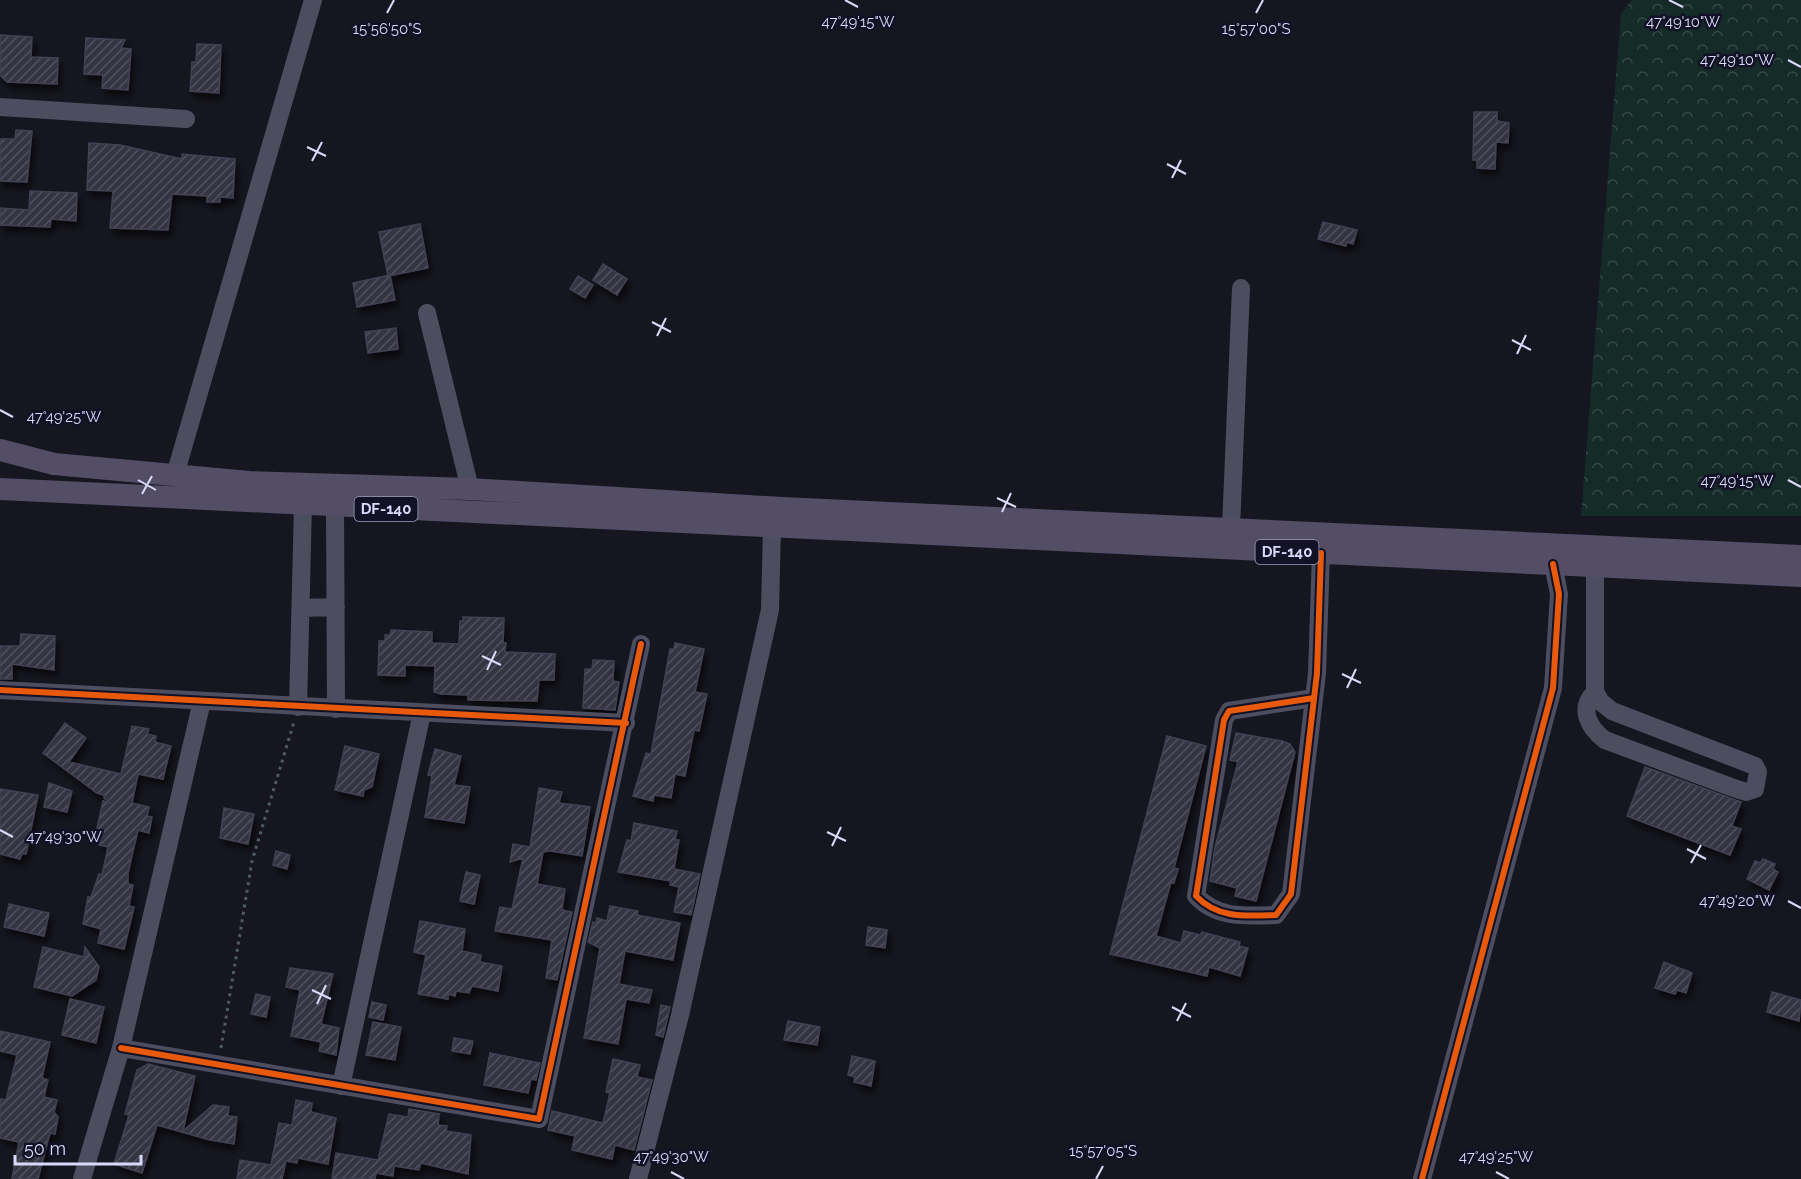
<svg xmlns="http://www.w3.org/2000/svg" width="1801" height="1179" font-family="Raleway,sans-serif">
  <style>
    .forest { fill: url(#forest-crowns) }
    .building { fill: url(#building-hatch); stroke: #424153; stroke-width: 1.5; filter: url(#shadow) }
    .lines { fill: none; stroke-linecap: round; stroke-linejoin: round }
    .path { stroke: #4c5c64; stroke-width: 3; stroke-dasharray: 3 4.5; stroke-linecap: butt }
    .minor { stroke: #4c4e60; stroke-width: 18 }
    .major { stroke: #534e66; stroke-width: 22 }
    .cycleway-casing { stroke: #121125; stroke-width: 10 }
    .cycleway { stroke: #e8590c; stroke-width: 6 }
    .ticks { fill: none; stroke: #d9dafb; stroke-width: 2 }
    .labels { text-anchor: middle; stroke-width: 5; stroke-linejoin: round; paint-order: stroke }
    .shield { fill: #121125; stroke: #9d9ebb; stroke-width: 1.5 }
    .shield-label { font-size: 15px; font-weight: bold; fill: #d9dafb }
    .ticks-label { font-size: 15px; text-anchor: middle; fill: #d9dafb; stroke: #121125; stroke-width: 5; stroke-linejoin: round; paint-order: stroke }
  </style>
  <defs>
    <pattern id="forest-crowns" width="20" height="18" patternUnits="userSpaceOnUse" patternTransform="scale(1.5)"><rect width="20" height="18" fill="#152b28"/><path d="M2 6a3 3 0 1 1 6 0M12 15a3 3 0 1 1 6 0" fill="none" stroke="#364948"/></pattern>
    <pattern id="building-hatch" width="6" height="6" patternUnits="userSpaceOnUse" patternTransform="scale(1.5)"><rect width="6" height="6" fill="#343442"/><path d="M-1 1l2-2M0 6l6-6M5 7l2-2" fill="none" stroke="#51515e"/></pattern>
    <filter id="shadow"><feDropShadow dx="3.5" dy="6" stdDeviation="3" flood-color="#0009"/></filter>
  </defs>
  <rect width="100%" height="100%" fill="#161620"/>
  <!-- forest -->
  <path class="forest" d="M 1632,0 L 1801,0 L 1801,516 L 1581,516 L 1621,13 Z"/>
  <!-- building -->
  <path class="building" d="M 0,35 L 32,37 L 31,57 L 58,58 L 57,84 L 7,82 L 0,75 Z
    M 86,38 L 125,40 L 121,48 L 131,49 L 128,90 L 102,88 L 103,75 L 84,74 Z
    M 197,44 L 221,45 L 219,93 L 190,91 L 192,62 L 196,62 Z
    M 1474,112 L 1497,112 L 1497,121 L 1509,123 L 1508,143 L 1496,142 L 1495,169 L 1477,168 L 1477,160 L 1473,160 Z
    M 16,130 L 32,131 L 27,182 L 0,181 L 0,139 L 15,139 Z
    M 89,143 L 120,145 L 182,159 L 182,154 L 235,159 L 233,198 L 220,197 L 220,202 L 207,202 L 207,196 L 172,194 L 168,230 L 110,228 L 113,191 L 87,190 Z
    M 30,191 L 77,193 L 76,221 L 51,219 L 50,227 L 0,225 L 0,208 L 29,210 Z
    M 1323,222 L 1357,230 L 1353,244 L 1347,242 L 1346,246 L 1318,239 Z
    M 420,224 L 428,268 L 388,276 L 379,232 Z
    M 603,264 L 627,279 L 617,295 L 593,280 Z
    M 390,275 L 395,300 L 357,307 L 353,283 Z
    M 578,276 L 593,285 L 585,298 L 570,289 Z
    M 396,328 L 398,349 L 368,353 L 365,332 Z
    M 463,617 L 504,618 L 503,643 L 506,643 L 505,652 L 555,654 L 554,680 L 539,680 L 537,701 L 468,700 L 468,695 L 441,694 L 434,692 L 435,666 L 405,665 L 405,676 L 378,675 L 379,641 L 385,641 L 385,635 L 390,635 L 391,630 L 432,632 L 432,643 L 459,644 L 460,621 L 463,621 Z
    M 21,634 L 55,636 L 54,670 L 12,664 L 12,679 L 0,679 L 0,646 L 20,646 Z
    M 675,643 L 704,649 L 695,692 L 707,694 L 699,731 L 694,730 L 685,776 L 675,774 L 671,798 L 654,795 L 653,801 L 633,796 L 646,753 L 651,754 L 670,649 L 674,649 Z
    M 593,660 L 614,661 L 613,681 L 619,682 L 615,710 L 583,708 L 585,669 L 592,669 Z
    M 65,723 L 86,738 L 69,762 L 121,774 L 132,726 L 149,729 L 147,734 L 156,736 L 155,742 L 171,746 L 163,779 L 138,774 L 132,803 L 149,807 L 147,816 L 152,817 L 149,833 L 138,830 L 128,873 L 128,884 L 133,885 L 129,906 L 134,907 L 124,949 L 98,943 L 101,929 L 83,924 L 88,897 L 91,897 L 99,874 L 102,875 L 108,847 L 99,845 L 102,834 L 96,833 L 103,801 L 111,803 L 104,798 L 104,795 L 97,793 L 43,753 Z
    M 1236,733 L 1282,741 L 1290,744 L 1295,752 L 1256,901 L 1235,896 L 1237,888 L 1210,881 L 1215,847 L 1238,762 L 1230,760 Z
    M 1167,736 L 1206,746 L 1174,868 L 1178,869 L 1174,883 L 1171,882 L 1156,936 L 1181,943 L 1184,931 L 1200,935 L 1202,932 L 1240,942 L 1239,946 L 1248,948 L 1240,976 L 1209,967 L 1207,976 L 1110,954 Z
    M 345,746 L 379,754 L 372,787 L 364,790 L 363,796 L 335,790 Z
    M 435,749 L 461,756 L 454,785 L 470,787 L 464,823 L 425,817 L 432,776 L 428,775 Z
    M 1645,767 L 1741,802 L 1732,826 L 1741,829 L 1730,855 L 1627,816 Z
    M 49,783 L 72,791 L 67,812 L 44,807 Z
    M 539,788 L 562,792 L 559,803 L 590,807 L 582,856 L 544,850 L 548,851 L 543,852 L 537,884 L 565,889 L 562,910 L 572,912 L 557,980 L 546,978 L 552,940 L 495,931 L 500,907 L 512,909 L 523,858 L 510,862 L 513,844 L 530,847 Z
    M 0,789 L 38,795 L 26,854 L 22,853 L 20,859 L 0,854 Z
    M 224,808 L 254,814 L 248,844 L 220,838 Z
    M 634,823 L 677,831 L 675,840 L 679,840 L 674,869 L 700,874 L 691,915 L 674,912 L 679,887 L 670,885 L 671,881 L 618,872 L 627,840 L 631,841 Z
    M 276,851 L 290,855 L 287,869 L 273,865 Z
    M 1763,859 L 1775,864 L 1773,869 L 1778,872 L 1769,890 L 1747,879 L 1755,861 L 1760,863 Z
    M 466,872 L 480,875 L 474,904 L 460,901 Z
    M 9,904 L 49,913 L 44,936 L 4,927 Z
    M 610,906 L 638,911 L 637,915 L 680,923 L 673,960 L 625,951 L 619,984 L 652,990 L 649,1003 L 626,999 L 618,1044 L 584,1038 L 600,948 L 588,942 L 593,922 L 596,923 L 597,918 L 607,921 Z
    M 420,921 L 465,929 L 462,951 L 481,955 L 480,962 L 502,966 L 498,991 L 472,986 L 469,993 L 456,991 L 455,996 L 448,994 L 448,999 L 418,994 L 426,955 L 414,952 Z
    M 868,927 L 887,930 L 885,948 L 866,945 Z
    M 43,947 L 84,957 L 85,947 L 99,967 L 96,980 L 72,996 L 34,987 Z
    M 1664,962 L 1692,973 L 1686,993 L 1677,990 L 1675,994 L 1655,988 Z
    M 290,968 L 333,974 L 321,1024 L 339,1028 L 336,1055 L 319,1051 L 321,1042 L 291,1036 L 300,990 L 286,987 Z
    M 1772,992 L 1801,1000 L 1799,1021 L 1767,1012 Z
    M 256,994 L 270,997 L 266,1017 L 251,1014 Z
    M 70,999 L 104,1007 L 96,1043 L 62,1035 Z
    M 372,1002 L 386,1005 L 383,1020 L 369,1017 Z
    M 661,1005 L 670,1007 L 663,1037 L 656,1035 Z
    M 788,1021 L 820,1027 L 817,1045 L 784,1040 Z
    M 373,1022 L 401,1027 L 395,1060 L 366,1055 Z
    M 0,1031 L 50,1042 L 42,1078 L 48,1080 L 44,1097 L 57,1100 L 54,1112 L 58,1117 L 55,1134 L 50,1133 L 38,1179 L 12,1179 L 19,1142 L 0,1138 L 0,1099 L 6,1100 L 17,1055 L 0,1051 Z
    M 454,1038 L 473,1041 L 470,1054 L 452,1051 Z
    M 490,1053 L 540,1063 L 536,1080 L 531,1079 L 528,1093 L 484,1085 Z
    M 852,1056 L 875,1061 L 871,1086 L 854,1082 L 855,1077 L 848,1075 Z
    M 613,1059 L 640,1065 L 637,1077 L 652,1080 L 634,1150 L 615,1145 L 612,1159 L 572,1150 L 575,1136 L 548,1130 L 552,1111 L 603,1123 L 610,1093 L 606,1092 Z
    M 148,1064 L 195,1076 L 183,1131 L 213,1105 L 229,1107 L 228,1116 L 237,1117 L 234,1144 L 210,1140 L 157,1125 L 142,1173 L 114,1164 L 129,1115 L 125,1114 L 137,1070 Z
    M 296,1100 L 312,1103 L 311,1112 L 336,1118 L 328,1164 L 298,1158 L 297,1163 L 286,1161 L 282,1179 L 237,1179 L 240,1160 L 271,1165 L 279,1123 L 292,1125 Z
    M 409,1109 L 439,1114 L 438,1125 L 447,1126 L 446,1131 L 471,1135 L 468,1174 L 421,1163 L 419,1170 L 394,1166 L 393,1176 L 376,1173 L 375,1179 L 332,1179 L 336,1153 L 378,1160 L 389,1114 L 408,1117 Z"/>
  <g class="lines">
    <!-- path -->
    <path class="path" d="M 221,1048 L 252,861 L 294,722"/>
    <!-- minor -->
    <path class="minor" d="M 0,107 L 186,119
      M 427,313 L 470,489
      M 175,475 L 313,0
      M 335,507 L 336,709
      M 1231,528 L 1241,288
      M 301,608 L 336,607
      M 0,690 L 626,723
      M 1595,692 C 1578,709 1589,728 1605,740 L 1731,787 L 1746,792 L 1755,789 L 1758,772 L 1755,766 L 1612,711 L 1601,702 L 1595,692 L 1595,566
      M 1314,698 L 1229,711 L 1224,720 L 1196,896 C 1218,919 1246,916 1276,915 L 1291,894 L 1317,673 L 1321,553
      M 298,707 L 303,505
      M 121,1048 L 539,1119 L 641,644
      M 341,1086 L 422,713
      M 82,1179 L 121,1048 L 202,701
      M 638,1179 L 680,1015 L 770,610 L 772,527
      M 1422,1179 L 1553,688 L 1559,594 L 1553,564"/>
    <!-- major -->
    <path class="major" d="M 0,450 L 54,464 L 249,482 L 470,489 L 782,508 L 1801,556
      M 0,489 L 1801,576"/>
    <defs>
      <path id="cycleway" d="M 0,690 L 626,723
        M 1314,698 L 1229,711 L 1224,720 L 1196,896 C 1218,919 1246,916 1276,915 L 1291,894 L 1317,673 L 1321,553
        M 121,1048 L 539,1119 L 641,644
        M 1422,1179 L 1553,688 L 1559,594 L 1553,564"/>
    </defs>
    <!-- cycleway casing -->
    <use href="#cycleway" class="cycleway-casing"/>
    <!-- cycleway -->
    <use href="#cycleway" class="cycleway"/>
  </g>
  <!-- ticks -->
  <path class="ticks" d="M 845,0 L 858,7M 1669,0 L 1683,7M 387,13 L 394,0M 1256,13 L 1263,0M 1788,60 L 1801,67M 307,147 L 326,156M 312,161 L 322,142M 1167,164 L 1186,174M 1172,178 L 1181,160M 652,322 L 671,332M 657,336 L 666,318M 1512,340 L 1531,350M 1517,354 L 1526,335M 0,410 L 13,417M 138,480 L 156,490M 1788,480 L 1801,487M 142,494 L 152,476M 997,498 L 1016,507M 1002,512 L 1011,493M 482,656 L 501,665M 487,670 L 496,651M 1342,674 L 1361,683M 1347,688 L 1356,669M 0,830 L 13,837M 827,832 L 846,841M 832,846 L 841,827M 1687,849 L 1706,859M 1691,863 L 1701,845M 1788,901 L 1801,908M 312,990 L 331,999M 317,1004 L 326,985M 1172,1007 L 1191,1017M 1177,1021 L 1186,1003M 671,1172 L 684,1179M 1496,1172 L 1509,1179M 1096,1179 L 1103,1166"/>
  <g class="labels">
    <!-- shield labels -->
    <g class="shield">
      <rect x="354.5" y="497" width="63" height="24" rx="4.5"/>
      <rect x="1255.5" y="540" width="63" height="24" rx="4.5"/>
    </g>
    <g class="shield-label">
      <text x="386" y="514">DF-140</text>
      <text x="1287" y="557">DF-140</text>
    </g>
  </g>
  <g class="ticks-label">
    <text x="858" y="27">47°49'15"W</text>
    <text x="1683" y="27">47°49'10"W</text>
    <text x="387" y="34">15°56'50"S</text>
    <text x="1256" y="34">15°57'00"S</text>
    <text x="1737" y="65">47°49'10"W</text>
    <text x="64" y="422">47°49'25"W</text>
    <text x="1737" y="486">47°49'15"W</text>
    <text x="64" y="842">47°49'30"W</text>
    <text x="1737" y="906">47°49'20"W</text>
    <text x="1103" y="1156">15°57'05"S</text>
    <text x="671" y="1162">47°49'30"W</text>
    <text x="1496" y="1162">47°49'25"W</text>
  </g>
  <!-- scale -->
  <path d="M15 1155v9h126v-9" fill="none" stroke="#d9dafb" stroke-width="3"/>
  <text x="24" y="1155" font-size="18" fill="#d9dafb" stroke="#121125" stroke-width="4.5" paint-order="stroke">50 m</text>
</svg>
